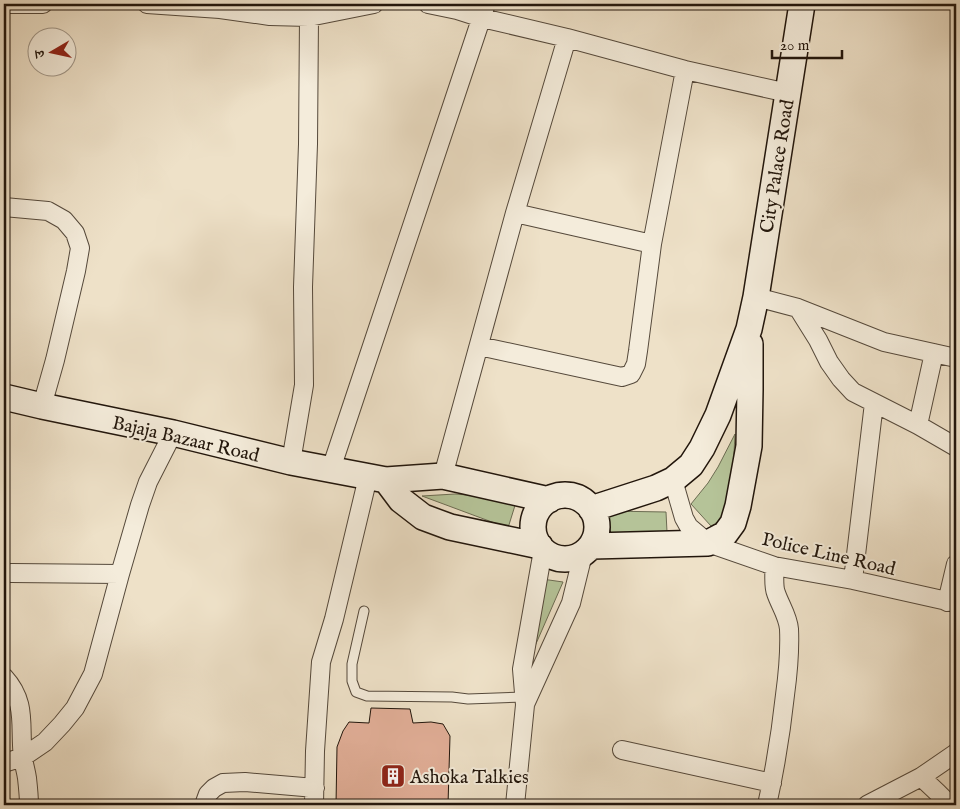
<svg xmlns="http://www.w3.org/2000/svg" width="960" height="809" font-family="'IM FELL English','Noto Serif Devanagari',serif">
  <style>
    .green { fill: #b5c398; stroke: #6c6c52 }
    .building { fill: #e1ae97; stroke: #22160c }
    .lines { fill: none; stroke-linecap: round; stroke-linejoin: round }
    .lane-casing { stroke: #55493b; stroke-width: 11 }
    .street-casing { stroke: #55493b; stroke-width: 20 }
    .secondary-casing { stroke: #22160c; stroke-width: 28 }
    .lane { stroke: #f4ecdb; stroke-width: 9 }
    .street { stroke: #f4ecdb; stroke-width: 18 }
    .secondary { stroke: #f4ecdb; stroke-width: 25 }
    .labels { text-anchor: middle; stroke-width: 4; stroke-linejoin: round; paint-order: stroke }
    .street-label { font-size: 19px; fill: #22160c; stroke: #f4ecdb }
    .poi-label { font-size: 19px; fill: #22160c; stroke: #f4ecdb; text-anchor: start }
  </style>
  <rect width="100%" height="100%" fill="#eee1c8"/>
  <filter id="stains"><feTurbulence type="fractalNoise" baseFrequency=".004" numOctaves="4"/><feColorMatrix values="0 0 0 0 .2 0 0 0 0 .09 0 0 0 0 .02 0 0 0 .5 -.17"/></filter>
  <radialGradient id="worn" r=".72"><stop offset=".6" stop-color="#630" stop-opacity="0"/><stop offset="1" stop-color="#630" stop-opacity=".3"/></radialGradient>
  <!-- green -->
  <path class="green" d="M 735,434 L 732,491 L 721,520 L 711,526 L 691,504 L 708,483 L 718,467 Z
    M 455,494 L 517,499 L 508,528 L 422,496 Z
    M 607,511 L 666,512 L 667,532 L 608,533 Z
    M 542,579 L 563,582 L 535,646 Z"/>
  <!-- building -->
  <path class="building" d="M 371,708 L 410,709 L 413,723 L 431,722 L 443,724 L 450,736 L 448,805 L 336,805 L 337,747 L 343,731 L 349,722 L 369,723 Z"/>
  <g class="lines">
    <defs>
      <path id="lane" d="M 364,611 L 352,664 L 352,681 L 356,692 L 367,696 L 452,697 L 468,699 L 524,697"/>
      <path id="street" d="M 4,4 L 43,4
        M 147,4 L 220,9 L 270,16 L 309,17 L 374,4
        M 428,4 L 457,10 L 482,18 L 567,38 L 685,70 L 788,93
        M 4,207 L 48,211 L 64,220 L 75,233 L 80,248 L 76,271 L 55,360 L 42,406
        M 515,213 L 652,244
        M 756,297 L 798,308 L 884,342 L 956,358
        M 798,308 L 818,340 L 829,362 L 841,379 L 853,392 L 918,425 L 956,447
        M 479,346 L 622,377 L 631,374 L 636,364 L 638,351 L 652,244 L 685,70
        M 918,425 L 934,353
        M 291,462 L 304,385 L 303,287 L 308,144 L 309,17
        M 331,469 L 486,4
        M 443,476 L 515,213 L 567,38
        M 673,480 L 684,518 L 689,527 L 708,543 L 774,566 L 853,580 L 956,603
        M 11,573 L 120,574
        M 853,580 L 874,403
        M 947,602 L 956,564
        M 4,677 C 28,703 19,727 23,758 C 24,765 26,771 27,778 C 28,787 29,796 29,805
        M 526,702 L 571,603 L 583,554
        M 622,750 L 772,783
        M 4,763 L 23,757 L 45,742 L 62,724 L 75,708 L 93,674 L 120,574 L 140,505 L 148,482 L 173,433
        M 921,777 L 938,793 L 950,805
        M 204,805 L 208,794 L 214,788 L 223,783 L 245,782 L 315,788
        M 314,805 L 315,751 L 321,662 L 334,619 L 368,477
        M 515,805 L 525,705 L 522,669 L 543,550
        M 767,805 C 775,769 781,732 785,695 C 788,673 790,651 789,629 C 788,616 780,605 776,593 C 773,586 775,575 774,566
        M 867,805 L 921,777 L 956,753"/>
      <path id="secondary" d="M 4,397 L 42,406 L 173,433 L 291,462 L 386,480 L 443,476 L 549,500
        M 386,480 L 401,500 L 423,517 L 450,527 L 540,546
        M533 527a32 32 0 1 1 64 0a32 32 0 1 1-64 0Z
        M 591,509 L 656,488 L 673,480 L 691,465 L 702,448 L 718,415 L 749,329 L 756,297 L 802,4
        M 592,546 L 708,543 L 725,534 L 733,523 L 738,506 L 749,446 L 750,389 L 750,344"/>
    </defs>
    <!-- lane casing -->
    <use href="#lane" class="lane-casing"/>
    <!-- street casing -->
    <use href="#street" class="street-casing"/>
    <!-- secondary casing -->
    <use href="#secondary" class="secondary-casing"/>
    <!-- lane -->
    <use href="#lane" class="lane"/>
    <!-- street -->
    <use href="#street" class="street"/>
    <!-- secondary -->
    <use href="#secondary" class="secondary"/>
  </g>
  <!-- icons -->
  <defs>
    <symbol id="building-square" viewBox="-11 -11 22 22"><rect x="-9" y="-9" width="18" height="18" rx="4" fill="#8f2418" stroke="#f4ecdb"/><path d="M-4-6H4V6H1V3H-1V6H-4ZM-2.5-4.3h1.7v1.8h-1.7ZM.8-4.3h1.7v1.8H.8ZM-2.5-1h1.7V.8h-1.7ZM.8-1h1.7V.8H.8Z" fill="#fff"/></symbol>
  </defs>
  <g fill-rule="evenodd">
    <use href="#building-square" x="379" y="762" width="28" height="28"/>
  </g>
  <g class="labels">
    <!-- street labels -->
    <g class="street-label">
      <text transform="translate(776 166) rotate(-81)" y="7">City Palace Road</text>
      <text transform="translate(186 438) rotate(13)" y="7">Bajaja Bazaar Road</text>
      <text transform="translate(829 553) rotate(13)" y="7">Police Line Road</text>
    </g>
    <!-- poi labels -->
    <g class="poi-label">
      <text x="410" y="783">Ashoka Talkies</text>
    </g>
  </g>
  <!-- margin -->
  <rect width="960" height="809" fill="none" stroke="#eee1c8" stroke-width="20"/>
  <rect x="5" y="5" width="950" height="799" fill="none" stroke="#22160c" stroke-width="2.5"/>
  <rect x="10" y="10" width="940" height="789" fill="none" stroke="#22160c"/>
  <!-- north arrow -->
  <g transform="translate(52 52) rotate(261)"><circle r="24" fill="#f4ecdb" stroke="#a09688"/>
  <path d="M0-4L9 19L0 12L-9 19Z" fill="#8f2418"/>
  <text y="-8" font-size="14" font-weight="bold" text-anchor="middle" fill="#22160c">उ</text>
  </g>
  <!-- scale -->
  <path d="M772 50v8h70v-8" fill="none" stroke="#22160c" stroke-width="2.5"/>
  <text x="780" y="50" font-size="15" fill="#22160c" stroke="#f4ecdb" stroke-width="4" paint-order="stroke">20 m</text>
  <rect width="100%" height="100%" filter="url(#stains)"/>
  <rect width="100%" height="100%" fill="url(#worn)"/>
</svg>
